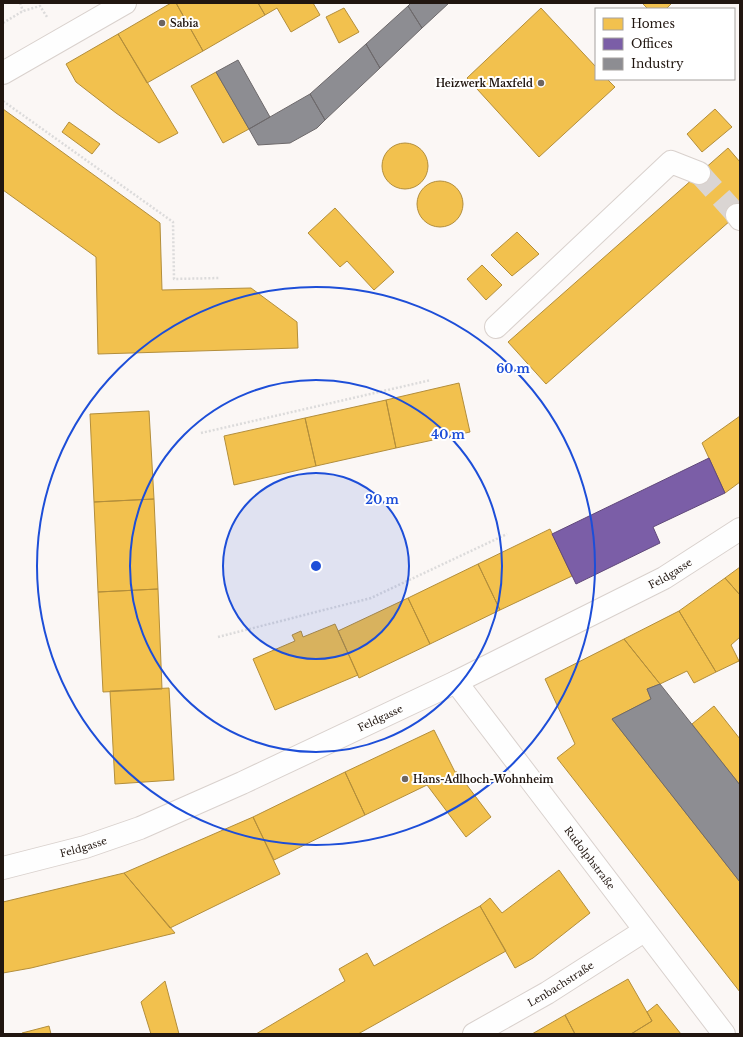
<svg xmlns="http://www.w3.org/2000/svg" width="743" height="1037" font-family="'Libre Baskerville',serif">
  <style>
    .homes { fill: #f2c14e; stroke: #b38e3b }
    .offices { fill: #7b5ea7; stroke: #60487a }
    .industry { fill: #8d8d92; stroke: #6d696b }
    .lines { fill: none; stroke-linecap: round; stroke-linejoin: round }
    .street-tunnel { stroke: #dad5d3; stroke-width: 22; stroke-dasharray: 22 11; stroke-linecap: butt }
    .street-casing { stroke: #d9d1cd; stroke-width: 24 }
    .path { stroke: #dcdbdb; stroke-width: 2.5; stroke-dasharray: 2 2; stroke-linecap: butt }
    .street { stroke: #fefefe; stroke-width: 22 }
    .ring { fill: none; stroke: #1d4ed8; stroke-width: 2 }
    .poi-dot { fill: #6d6560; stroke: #fff; stroke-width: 1.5 }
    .labels { text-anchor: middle; stroke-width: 4; stroke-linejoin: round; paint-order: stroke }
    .poi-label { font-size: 10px; font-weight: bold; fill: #211610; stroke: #fff; text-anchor: start }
    .street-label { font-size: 10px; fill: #211610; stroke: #fff }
    .centre { fill: #1d4ed8; stroke: #fff; stroke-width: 2 }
    .ring-label { font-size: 12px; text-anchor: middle; font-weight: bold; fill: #1d4ed8; stroke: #fff; stroke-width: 4; stroke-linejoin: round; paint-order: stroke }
  </style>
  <rect width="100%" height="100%" fill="#fbf7f5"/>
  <!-- homes -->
  <path class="homes" d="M 171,3 L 176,3 L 203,51 L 147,83 L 118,34 Z
    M 176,3 L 258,3 L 265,15 L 203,51 Z
    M 258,3 L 313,3 L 320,15 L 291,32 L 277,8 L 265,15 Z
    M 642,3 L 672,3 L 666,9 L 648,9 Z
    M 344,8 L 359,32 L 339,43 L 326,17 Z
    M 541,8 L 596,67 L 596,79 L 607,79 L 615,87 L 539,157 L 467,78 Z
    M 118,34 L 178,133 L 159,143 L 116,113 L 76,82 L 66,64 Z
    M 216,72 L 249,129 L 223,143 L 191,86 Z
    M 3,109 L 160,223 L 162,290 L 251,288 L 297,322 L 298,348 L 98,354 L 96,257 L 3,190 Z
    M 715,109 L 732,127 L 702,152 L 687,134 Z
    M 69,122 L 100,144 L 92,154 L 62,132 Z
    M382 166a23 23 0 1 1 46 0a23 23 0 1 1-46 0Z
    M 728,148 L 740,162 L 740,212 L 546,384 L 508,342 Z
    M417 204a23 23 0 1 1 46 0a23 23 0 1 1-46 0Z
    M 335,208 L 394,272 L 374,290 L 347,261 L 340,267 L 308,233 Z
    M 517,232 L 539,254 L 512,276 L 491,255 Z
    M 482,265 L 502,285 L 486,300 L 467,279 Z
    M 459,383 L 470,432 L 396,448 L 386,400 Z
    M 386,400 L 396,448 L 316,466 L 305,418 Z
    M 149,411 L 154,499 L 94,502 L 90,414 Z
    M 740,416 L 740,482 L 725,493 L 702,443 Z
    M 305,418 L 316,466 L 234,485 L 224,436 Z
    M 154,499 L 158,589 L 98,592 L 94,502 Z
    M 550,529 L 572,576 L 500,610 L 478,564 Z
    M 478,564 L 500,610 L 430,644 L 408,598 Z
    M 740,567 L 740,595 L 725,578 Z
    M 725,578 L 740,595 L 740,637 L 731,645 L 739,661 L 716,672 L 679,611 Z
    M 158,589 L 162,689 L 103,692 L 98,592 Z
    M 408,598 L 430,644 L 359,678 L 338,631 Z
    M 679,611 L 716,672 L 694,683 L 687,671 L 660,684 L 624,639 Z
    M 335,624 L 358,675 L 275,710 L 253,659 L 295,641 L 292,635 L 301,631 L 303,637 Z
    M 624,639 L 660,684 L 647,689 L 651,699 L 612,719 L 740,882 L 740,992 L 557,758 L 575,744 L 545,679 Z
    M 169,688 L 174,780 L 115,784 L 110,691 Z
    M 714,706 L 740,739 L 740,785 L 692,724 Z
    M 434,730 L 455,772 L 457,772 L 491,817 L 466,837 L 427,785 L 365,815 L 345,772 Z
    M 345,772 L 365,815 L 274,860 L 253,817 Z
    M 253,817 L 280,874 L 170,928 L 124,873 Z
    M 559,870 L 590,913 L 533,958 L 515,968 L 480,906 L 490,898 L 502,913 Z
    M 124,873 L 175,933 L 31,968 L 3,973 L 3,902 Z
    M 480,906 L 506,951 L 358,1034 L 256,1034 L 345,981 L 339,969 L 367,953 L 374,966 Z
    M 628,979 L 652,1021 L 631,1034 L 575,1034 L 565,1015 Z
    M 165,981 L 179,1034 L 151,1034 L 141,1002 Z
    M 657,1004 L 681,1034 L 631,1034 L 652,1021 L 647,1012 Z
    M 565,1015 L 575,1034 L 532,1034 Z
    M 49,1026 L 51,1034 L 22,1034 L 22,1033 Z"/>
  <!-- offices -->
  <path class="offices" d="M 709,458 L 725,493 L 653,527 L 660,543 L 576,584 L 552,534 Z"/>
  <!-- industry -->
  <path class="industry" d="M 411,3 L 449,3 L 422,28 L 408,6 Z
    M 408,6 L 422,28 L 380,68 L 366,44 Z
    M 366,44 L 380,68 L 325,120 L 310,94 Z
    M 238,60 L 270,117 L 249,129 L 216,72 Z
    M 310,94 L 325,120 L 317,128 L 290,143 L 258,145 L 249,129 Z
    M 660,684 L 740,785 L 740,882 L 612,719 L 651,699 L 647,689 Z"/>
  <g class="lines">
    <!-- street-tunnel -->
    <path class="street-tunnel" d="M 699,173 L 737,215"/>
    <defs>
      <g id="street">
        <path d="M 3,73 L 125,3"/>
        <path d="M 737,215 L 740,219"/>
        <path d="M 496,327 L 671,162 L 699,173"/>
        <path id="s1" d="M 456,682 L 724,1034"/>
        <path id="s2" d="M 3,868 L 85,847 L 140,828 L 242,783 L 456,682 L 664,578 L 740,529"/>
        <path id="s3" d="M 474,1034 L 547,993 L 644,931"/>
      </g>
    </defs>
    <!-- street casing -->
    <use href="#street" class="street-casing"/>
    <!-- path -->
    <path class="path" d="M 20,3 L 23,11
      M 3,23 L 23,11 L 40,6 L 47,17
      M 3,101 L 173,222 L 174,279 L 220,278
      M 201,433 L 431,380
      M 218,637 L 371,598 L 507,534"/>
    <!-- street -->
    <use href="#street" class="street"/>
  </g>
  <!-- distance rings -->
  <circle cx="316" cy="566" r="93" fill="#1d4ed8" fill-opacity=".12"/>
  <g class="ring">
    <circle cx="316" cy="566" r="93"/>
    <circle cx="316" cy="566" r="186"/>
    <circle cx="316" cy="566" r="279"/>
  </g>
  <!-- markers -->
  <g class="poi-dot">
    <circle cx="162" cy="23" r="4"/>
    <circle cx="541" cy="83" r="4"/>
    <circle cx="405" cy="779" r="4"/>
  </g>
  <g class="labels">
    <!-- poi labels -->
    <g class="poi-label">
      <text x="170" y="27">Sabia</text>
      <text x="533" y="87" text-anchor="end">Heizwerk Maxfeld</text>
      <text x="413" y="783">Hans-Adlhoch-Wohnheim</text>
    </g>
    <!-- street labels -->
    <g class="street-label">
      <text dy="4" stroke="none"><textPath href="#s2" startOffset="731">Feldgasse</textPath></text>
      <text dy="4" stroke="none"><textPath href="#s2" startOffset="407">Feldgasse</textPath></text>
      <text dy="4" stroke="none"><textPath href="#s2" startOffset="83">Feldgasse</textPath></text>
      <text dy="4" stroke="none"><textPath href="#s1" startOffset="221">Rudolphstraße</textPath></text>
      <text dy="4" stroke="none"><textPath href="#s3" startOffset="100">Lenbachstraße</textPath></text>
    </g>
  </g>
  <circle cx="316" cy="566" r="6" class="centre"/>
  <g class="ring-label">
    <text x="513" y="373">60 m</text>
    <text x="448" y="439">40 m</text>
    <text x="382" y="504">20 m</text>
  </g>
  <!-- border -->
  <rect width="743" height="1037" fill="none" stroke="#211610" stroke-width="8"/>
  <!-- legend -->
  <rect x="595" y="8" width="140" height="72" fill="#ffffff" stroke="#a6a29f"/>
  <rect x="603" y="18" width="20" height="12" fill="#f2c14e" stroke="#a6a29f"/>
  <text x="631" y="28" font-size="12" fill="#211610">Homes</text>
  <rect x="603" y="38" width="20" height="12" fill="#7b5ea7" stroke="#a6a29f"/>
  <text x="631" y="48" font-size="12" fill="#211610">Offices</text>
  <rect x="603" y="58" width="20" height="12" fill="#8d8d92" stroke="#a6a29f"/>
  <text x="631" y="68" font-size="12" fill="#211610">Industry</text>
</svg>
